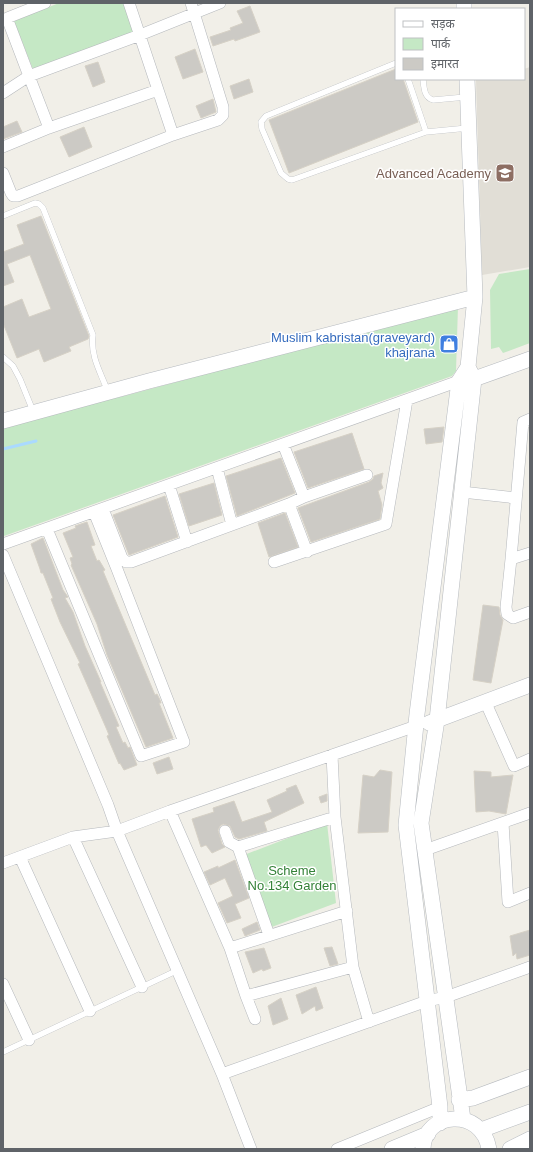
<svg xmlns="http://www.w3.org/2000/svg" width="533" height="1152" font-family="Helvetica,'Noto Sans Devanagari',sans-serif">
  <style>
    .education { fill: #e1ded6 }
    .green { fill: #c5e8c5 }
    .lines { fill: none; stroke-linecap: round; stroke-linejoin: round }
    .stream { stroke: #aadaff; stroke-width: 3 }
    .building { fill: #cccac5; stroke: #d6d1c6 }
    .lane-casing { stroke: #b5b8bc; stroke-width: 6 }
    .street-casing { stroke: #b5b8bc; stroke-width: 12 }
    .secondary-casing { stroke: #b6babf; stroke-width: 16 }
    .lane { stroke: #fff; stroke-width: 5.5 }
    .street { stroke: #fff; stroke-width: 11 }
    .secondary { stroke: #fff; stroke-width: 15 }
    .labels { text-anchor: middle; stroke-width: 3; stroke-linejoin: round; paint-order: stroke }
    .education-label { font-size: 13px; fill: #785e54; stroke: #fff; text-anchor: end }
    .shop-label { font-size: 13px; fill: #366cbe; stroke: #fff; text-anchor: end }
    .park-label { font-size: 13px; fill: #348238; stroke: #fff }
  </style>
  <rect width="100%" height="100%" fill="#f1efe8"/>
  <!-- education -->
  <path class="education" d="M 530,67 L 530,267 L 482,275 L 476,80 L 524,79 L 524,69 Z"/>
  <!-- green -->
  <path class="green" d="M 59,3 L 127,3 L 140,39 L 36,77 L 14,21 Z
    M 530,269 L 530,343 L 503,353 L 499,347 L 491,349 L 490,290 L 499,274 Z
    M 458,306 L 456,371 L 452,376 L 4,536 L 3,533 L 3,425 L 128,395 Z
    M 327,823 L 336,903 L 269,928 L 244,855 Z"/>
  <g class="lines">
    <!-- stream -->
    <path class="stream" d="M 3,449 L 36,441"/>
  </g>
  <!-- building -->
  <path class="building" d="M 250,6 L 260,32 L 235,41 L 234,39 L 213,46 L 210,37 L 231,30 L 230,28 L 243,23 L 237,11 Z
    M 195,49 L 203,72 L 183,79 L 175,57 Z
    M 98,62 L 105,82 L 93,87 L 85,66 Z
    M 396,69 L 396,79 L 403,79 L 418,122 L 289,173 L 269,120 Z
    M 249,79 L 253,92 L 234,99 L 230,86 Z
    M 213,99 L 216,112 L 201,118 L 196,106 Z
    M 17,121 L 22,132 L 3,139 L 3,127 Z
    M 84,127 L 92,147 L 69,157 L 60,137 Z
    M 41,216 L 89,336 L 88,339 L 69,347 L 71,351 L 44,362 L 39,349 L 17,358 L 3,323 L 3,307 L 22,299 L 29,317 L 51,309 L 30,255 L 7,264 L 14,282 L 3,286 L 3,252 L 24,244 L 17,225 Z
    M 444,427 L 442,442 L 426,444 L 424,429 Z
    M 352,433 L 364,469 L 308,488 L 294,452 Z
    M 281,458 L 295,493 L 237,516 L 226,476 Z
    M 383,473 L 381,483 L 383,488 L 378,491 L 382,505 L 380,519 L 311,542 L 298,508 L 369,482 L 373,479 L 374,476 Z
    M 214,483 L 222,515 L 189,526 L 179,494 Z
    M 165,496 L 178,537 L 129,555 L 113,515 Z
    M 285,513 L 298,547 L 269,557 L 258,523 Z
    M 87,522 L 95,545 L 91,546 L 97,561 L 99,560 L 105,570 L 103,571 L 155,695 L 157,694 L 160,700 L 161,703 L 159,703 L 173,738 L 146,747 L 107,655 L 97,624 L 71,565 L 72,564 L 70,558 L 73,557 L 63,533 L 76,528 L 75,526 Z
    M 43,538 L 63,590 L 68,597 L 65,598 L 73,612 L 85,646 L 101,682 L 100,682 L 119,726 L 116,727 L 123,743 L 125,742 L 128,748 L 130,747 L 137,765 L 124,770 L 120,763 L 119,764 L 107,736 L 109,735 L 107,730 L 86,682 L 78,664 L 80,663 L 77,657 L 60,622 L 51,599 L 53,598 L 43,573 L 41,573 L 40,569 L 31,544 Z
    M 483,605 L 499,607 L 500,615 L 503,620 L 491,683 L 473,680 Z
    M 169,757 L 173,769 L 157,774 L 153,763 Z
    M 380,770 L 392,772 L 388,832 L 358,833 L 363,775 L 374,777 Z
    M 474,771 L 491,772 L 491,777 L 513,775 L 506,814 L 489,811 L 476,812 Z
    M 296,785 L 304,803 L 264,822 L 267,831 L 239,839 L 235,837 L 230,826 L 223,824 L 220,826 L 218,830 L 222,844 L 225,847 L 212,853 L 206,845 L 201,847 L 192,819 L 214,812 L 213,808 L 234,801 L 242,822 L 272,812 L 267,800 L 287,791 L 286,789 Z
    M 327,794 L 327,801 L 321,803 L 319,797 Z
    M 235,860 L 249,898 L 235,904 L 241,918 L 227,923 L 218,903 L 233,896 L 225,878 L 210,885 L 204,872 L 218,866 L 218,868 Z
    M 257,922 L 260,930 L 245,936 L 242,929 Z
    M 530,930 L 530,955 L 517,959 L 516,953 L 513,956 L 510,936 Z
    M 332,947 L 338,964 L 330,966 L 324,948 Z
    M 264,948 L 271,968 L 263,971 L 262,969 L 253,973 L 245,952 Z
    M 316,987 L 323,1008 L 316,1011 L 315,1006 L 302,1014 L 296,995 Z
    M 281,998 L 288,1019 L 273,1025 L 268,1006 Z"/>
  <g class="lines">
    <defs>
      <path id="lane" d="M 396,63 L 266,116 L 261,122 L 262,129 L 281,173 L 288,179 L 292,180 L 426,132 L 468,128
        M 408,79 L 426,132
        M 423,79 C 424,88 424,97 433,100 L 466,97
        M 3,216 L 35,203 L 39,204 L 43,208 L 93,335 C 90,356 101,373 108,392
        M 3,357 L 13,366 L 20,379 L 33,411
        M 3,1052 L 176,971"/>
      <path id="street" d="M 129,3 L 173,135
        M 3,93 L 29,76 L 7,18 L 45,3
        M 49,128 L 29,76 L 140,35 L 220,3
        M 3,147 L 49,128 L 158,90
        M 3,173 L 11,193 L 13,196 L 18,196 L 173,135 L 218,120 L 223,115 L 223,107 L 191,3
        M 530,419 L 523,422 L 511,559 L 530,553
        M 283,444 L 304,497
        M 217,468 L 232,525
        M 169,485 L 187,542
        M 462,492 L 516,498
        M 289,504 L 307,552
        M 103,509 L 122,558 L 126,562 L 131,562 L 289,504 L 304,497 L 367,475
        M 47,529 L 141,756 L 184,742 L 117,569 L 94,512
        M 3,544 L 459,381
        M 3,555 L 108,805 L 117,831 L 222,1074 L 251,1149
        M 511,559 L 506,607 L 507,614 L 513,618 L 530,612
        M 274,562 L 386,524 L 407,400
        M 485,701 L 514,766 L 530,759
        M 332,755 L 335,817 L 353,967
        M 170,811 L 230,948 L 246,996 L 255,1019
        M 503,823 L 508,902 L 530,893
        M 225,831 L 229,842 L 238,847 L 269,935
        M 73,837 L 142,987
        M 238,847 L 335,817
        M 425,850 L 530,813
        M 20,857 L 90,1011
        M 3,863 L 73,837 L 117,831 L 170,811 L 416,726
        M 230,948 L 347,911
        M 3,984 L 29,1040
        M 246,996 L 353,967 L 369,1022
        M 222,1074 L 427,1001 L 446,997 L 530,967
        M 337,1149 L 440,1107"/>
      <path id="secondary" d="M 464,3 L 464,9
        M 464,380 L 474,379 L 530,359
        M 3,421 L 149,381 L 475,297
        M 429,723 L 530,685
        M 459,1100 L 473,1098 L 530,1077
        M 463,1119 L 421,823 L 437,720 L 474,379 L 468,367
        M 440,1123 L 440,1107 L 406,825 L 417,714 L 459,381 L 468,367 L 475,297 L 467,79
        M 481,1130 L 530,1112
        M 392,1149 L 428,1134
        M 423,1149 C 423,1112 482,1106 489,1149
        M 510,1149 L 530,1139"/>
    </defs>
    <!-- lane casing -->
    <use href="#lane" class="lane-casing"/>
    <!-- street casing -->
    <use href="#street" class="street-casing"/>
    <!-- secondary casing -->
    <use href="#secondary" class="secondary-casing"/>
    <!-- lane -->
    <use href="#lane" class="lane"/>
    <!-- street -->
    <use href="#street" class="street"/>
    <!-- secondary -->
    <use href="#secondary" class="secondary"/>
  </g>
  <!-- icons -->
  <defs>
    <symbol id="university-square" viewBox="-11 -11 22 22"><rect x="-9" y="-9" width="18" height="18" rx="4" fill="#8d6e63" stroke="#fff"/><path d="M0-5L7-2L0 1L-7-2ZM-4 1L0 2.5L4 1V4Q0 6-4 4Z" fill="#fff"/></symbol>
    <symbol id="shop-square" viewBox="-11 -11 22 22"><rect x="-9" y="-9" width="18" height="18" rx="4" fill="#3f7fe0" stroke="#fff"/><path d="M-5-2.5h2.3a2.7 3.5 0 0 1 5.4 0H5L5.5 6h-11ZM-1.5-2.5h3a1.5 2.3 0 0 0-3 0Z" fill="#fff"/></symbol>
  </defs>
  <g fill-rule="evenodd">
    <use href="#university-square" x="494" y="162" width="22" height="22"/>
    <use href="#shop-square" x="438" y="333" width="22" height="22"/>
  </g>
  <g class="labels">
    <!-- education labels -->
    <g class="education-label">
      <text x="491" y="178">Advanced Academy</text>
    </g>
    <!-- shop labels -->
    <g class="shop-label">
      <text x="435" y="342">Muslim kabristan(graveyard)<tspan x="435" dy="15">khajrana</tspan></text>
    </g>
    <!-- park labels -->
    <g class="park-label">
      <text x="292" y="875">Scheme<tspan x="292" dy="15">No.134 Garden</tspan></text>
    </g>
  </g>
  <!-- border -->
  <rect width="533" height="1152" fill="none" stroke="#5f6368" stroke-width="8"/>
  <!-- legend -->
  <rect x="395" y="8" width="130" height="72" fill="#ffffff" stroke="#bfc1c3"/>
  <rect x="403" y="21" width="20" height="6" fill="#ffffff" stroke="#bfc1c3"/>
  <text x="431" y="28" font-size="12" fill="#5f6368">सड़क</text>
  <rect x="403" y="38" width="20" height="12" fill="#c5e8c5" stroke="#bfc1c3"/>
  <text x="431" y="48" font-size="12" fill="#5f6368">पार्क</text>
  <rect x="403" y="58" width="20" height="12" fill="#cccac5" stroke="#bfc1c3"/>
  <text x="431" y="68" font-size="12" fill="#5f6368">इमारत</text>
</svg>
